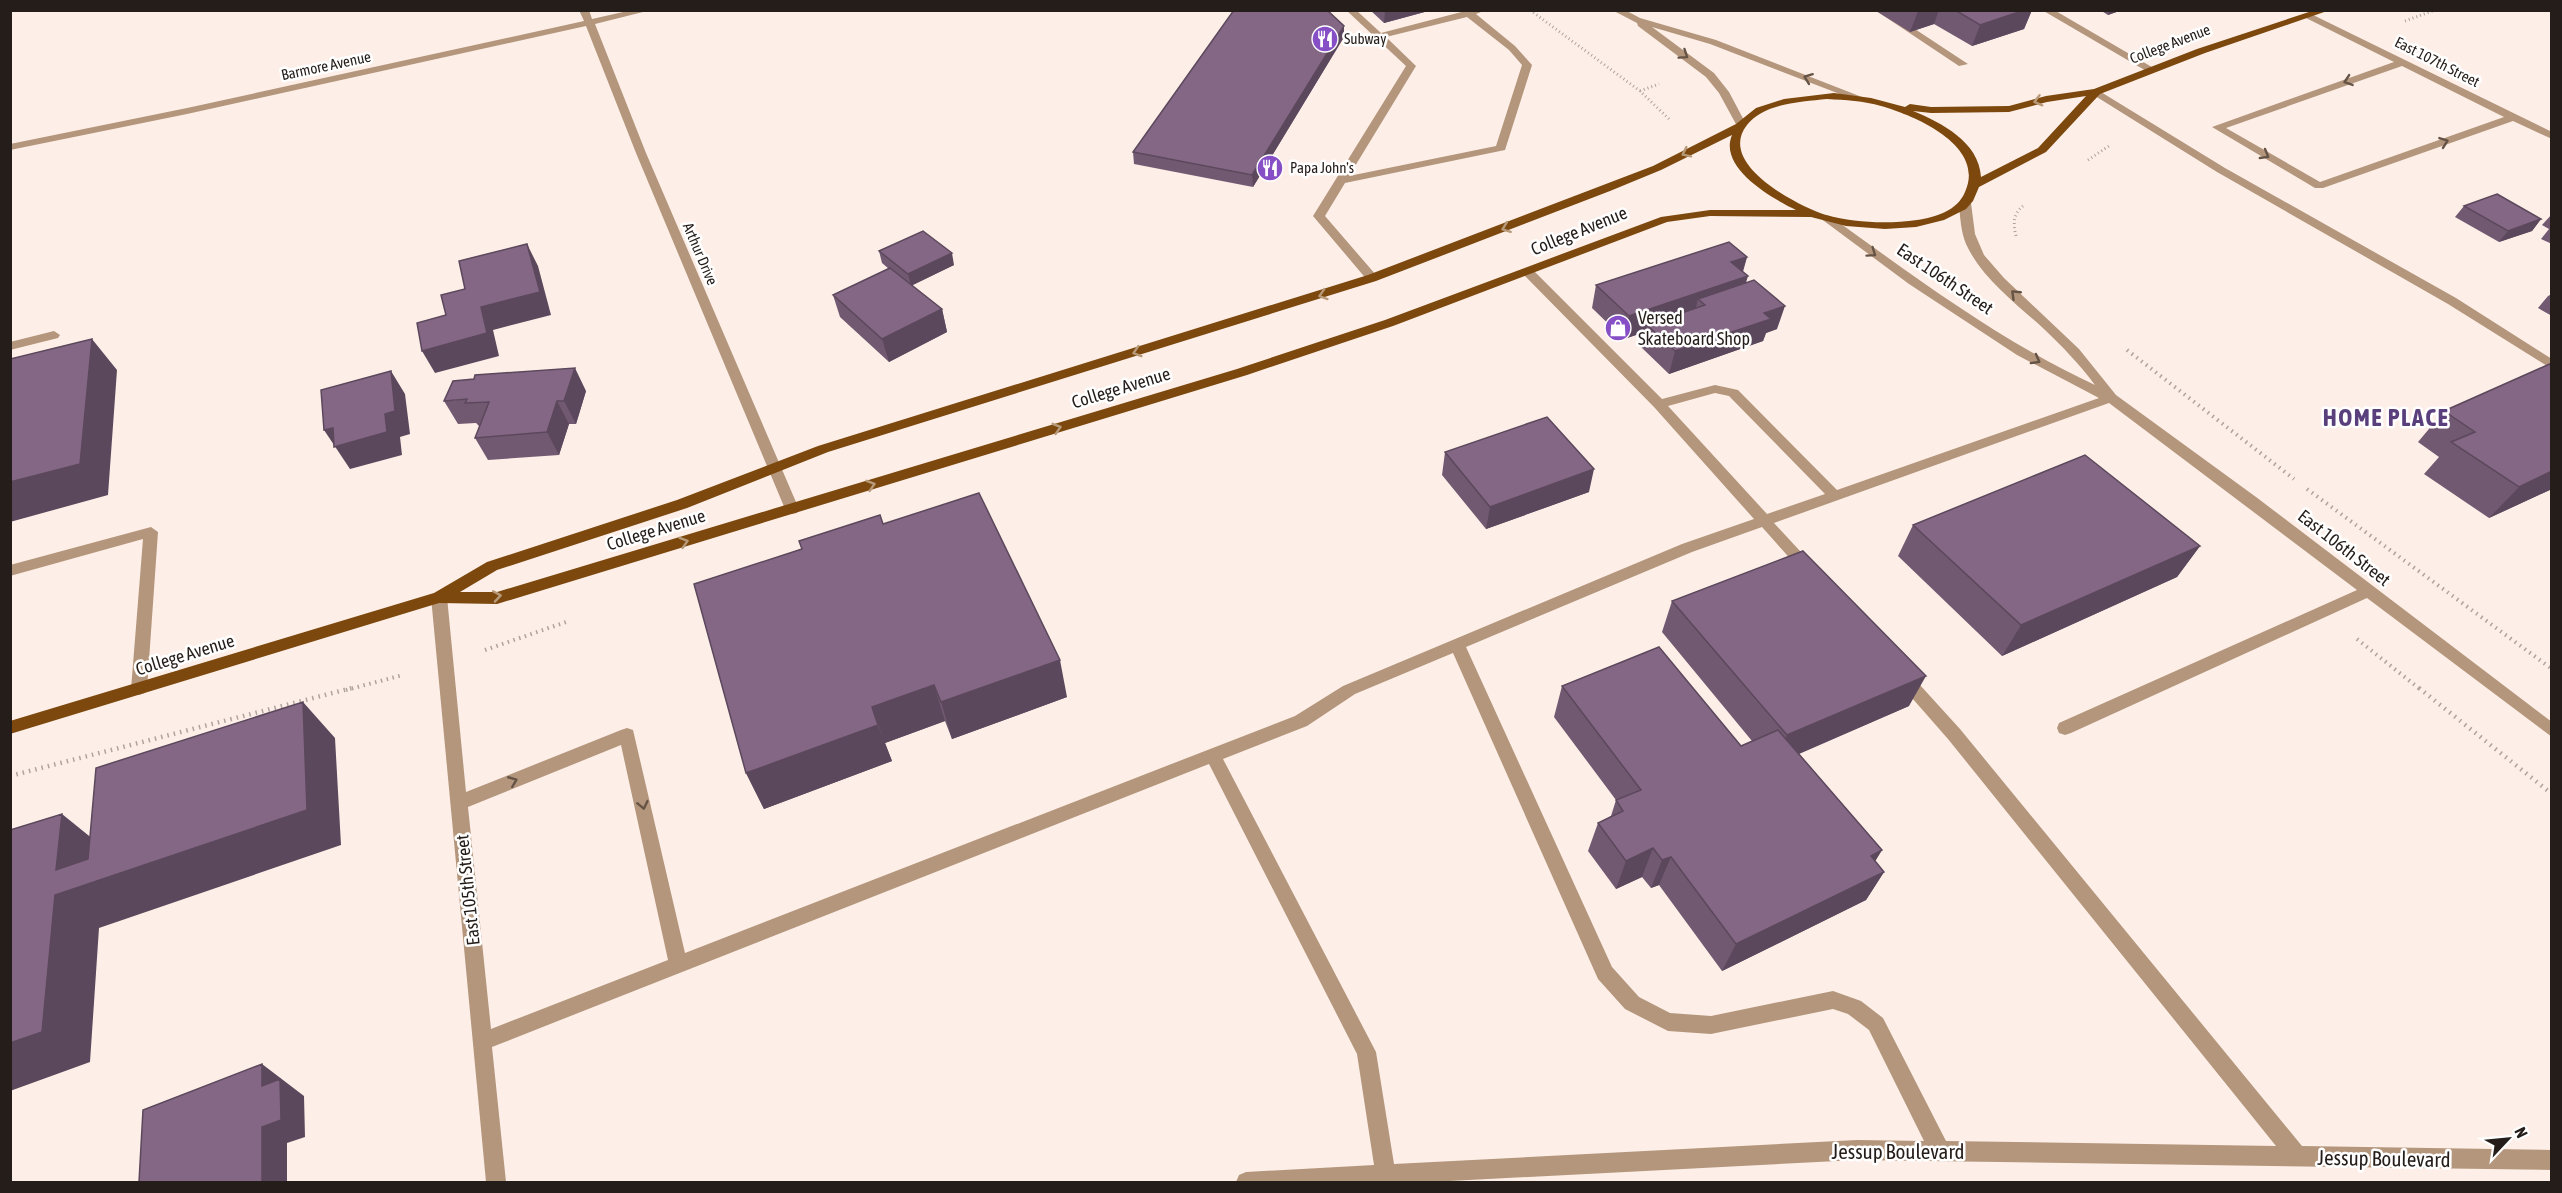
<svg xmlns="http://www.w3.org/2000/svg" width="2562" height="1193" font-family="'Asap Condensed',sans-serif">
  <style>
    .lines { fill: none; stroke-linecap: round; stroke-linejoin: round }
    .path-far2 { stroke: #afa39d; stroke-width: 3; stroke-dasharray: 1 3; stroke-linecap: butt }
    .path-far1 { stroke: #afa39d; stroke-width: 4; stroke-dasharray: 1.5 4.5; stroke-linecap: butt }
    .path { stroke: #afa39d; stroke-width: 4.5; stroke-dasharray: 1.5 5; stroke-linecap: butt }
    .minor { fill: #b4967c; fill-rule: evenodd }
    .major { fill: #7c480e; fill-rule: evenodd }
    .wall { fill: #725972 }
    .shaded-wall { fill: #5c485c }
    .building { fill: #846784; stroke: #5c485c; stroke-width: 1.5 }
    .oneway { stroke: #655346 }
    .oneway2 { stroke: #b79a7a }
    .labels { text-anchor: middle; stroke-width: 5; stroke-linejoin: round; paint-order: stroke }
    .far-poi-label { font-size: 15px; fill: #251d19; stroke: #fff; text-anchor: start }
    .far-street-label { font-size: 15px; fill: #251d19; stroke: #fff }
    .street-label { font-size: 18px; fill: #251d19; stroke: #fff }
    .poi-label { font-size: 18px; fill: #251d19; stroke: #fff; text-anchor: start }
    .near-street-label { font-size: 21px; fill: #251d19; stroke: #fff }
    .district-label { font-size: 24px; font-weight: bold; letter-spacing: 1.5px; fill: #593f7c; stroke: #fff }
  </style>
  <rect width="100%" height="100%" fill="#fdefe8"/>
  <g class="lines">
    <!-- path-far2 -->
    <path class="path-far2" d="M 1530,10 L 1640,91 L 1669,119
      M 2405,21 L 2435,10
      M 1640,91 L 1659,84
      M 2088,160 L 2109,146
      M 2016,236 C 2013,224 2013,214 2023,206"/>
    <!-- path-far1 -->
    <path class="path-far1" d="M 2127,350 L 2294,479
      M 2307,489 L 2552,669
      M 2357,639 L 2421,690
      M 485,650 L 569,621
      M 346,690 L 403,675"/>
    <!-- path -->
    <path class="path" d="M 2419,688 L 2552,794
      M 10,776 L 352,688"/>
    <!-- minor -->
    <path class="minor" d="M 579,10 L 589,10 L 592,19 L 632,10 L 651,10 L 595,24 L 646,153 L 799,509 L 797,513 L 792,514 L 785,509 L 636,153 L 586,26 L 187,114 L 10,150 L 10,144 L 187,108 L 584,21 Z
      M 1346,10 L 1356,10 L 1381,33 L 1469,10 L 1486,10 L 1476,14 L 1515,46 L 1532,65 L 1505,150 L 1345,183 L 1325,216 L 1376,275 L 1376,281 L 1368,281 L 1313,216 L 1406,66 ZM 1467,17 L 1509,50 L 1522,65 L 1496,146 L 1349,176 L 1416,66 L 1386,37 Z
      M 1612,10 L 1625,10 L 1640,18 L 1716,40 L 1867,99 L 1858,101 L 1710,44 L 1652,27 L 1714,73 L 1729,92 L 1746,124 L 1741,127 L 1737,126 L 1719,93 L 1706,77 L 1638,26 L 1637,23 Z
      M 1875,10 L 1886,10 L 1968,64 L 1959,66 Z
      M 2042,10 L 2054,10 L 2157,70 L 2148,72 Z
      M 2309,13 L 2552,132 L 2552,139 L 2513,121 L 2323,188 L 2315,188 L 2212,127 L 2394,62 L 2306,18 L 2306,14 ZM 2402,66 L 2504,117 L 2320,182 L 2226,128 Z
      M 2096,89 L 2225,168 L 2456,298 L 2552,359 L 2552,369 L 2448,304 L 2217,172 L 2092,94 L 2091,92 Z
      M 1965,200 L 1971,203 L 1975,234 L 1984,255 L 2004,278 L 2079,349 L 2116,395 L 2256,497 L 2552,722 L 2552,737 L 2367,598 L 2071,733 L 2065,735 L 2059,733 L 2057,728 L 2059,723 L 2357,590 L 2109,403 L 1774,523 L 1812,564 L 1814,568 L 1812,572 L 1802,572 L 1762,527 L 1692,552 L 1466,647 L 1612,967 L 1639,997 L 1670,1013 L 1711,1016 L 1833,991 L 1861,1001 L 1883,1018 L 1946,1141 L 2276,1146 L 1948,739 L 1898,682 L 1896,678 L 1898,674 L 1904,672 L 1910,674 L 1960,729 L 2302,1146 L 2552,1150 L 2552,1170 L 1857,1160 L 1431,1182 L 1236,1182 L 1239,1175 L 1246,1172 L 1374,1165 L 1357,1054 L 1209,764 L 492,1047 L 506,1182 L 486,1182 L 431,597 L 434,593 L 444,593 L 447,597 L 466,792 L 621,730 L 627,728 L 633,730 L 685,953 L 1295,716 L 1343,686 L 1682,544 L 1754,519 L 1654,407 L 1524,275 L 1524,269 L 1532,269 L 1662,399 L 1715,385 L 1738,390 L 1837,490 L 2099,398 L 2017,355 L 1909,284 L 1820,218 L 1826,215 L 1830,216 C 1915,277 2000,341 2095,385 C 2080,365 2063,347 2045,330 C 2018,305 1982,279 1966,244 C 1961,232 1960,217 1959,203 ZM 1715,393 L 1729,396 L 1825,494 L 1767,514 L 1668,406 ZM 1453,653 L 1598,979 L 1625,1009 L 1668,1031 L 1711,1034 L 1833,1009 L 1848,1014 L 1869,1030 L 1924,1141 L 1857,1140 L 1394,1164 L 1376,1052 L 1223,759 L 1307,726 L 1355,694 ZM 621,745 L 668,960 L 491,1029 L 468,807 Z
      M 54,331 L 60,335 L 58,338 L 10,350 L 10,342 Z
      M 151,527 L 158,532 L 147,689 L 145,693 L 139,695 L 133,693 L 131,689 L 143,539 L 10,576 L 10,565 Z"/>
    <!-- major -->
    <path class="major" d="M 2315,10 L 2330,10 L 2205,53 L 2100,94 L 2046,152 L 1979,187 L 1973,201 L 1966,209 L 1944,220 L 1916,227 L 1885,229 L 1846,226 L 1811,217 L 1710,216 L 1667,222 L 1393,326 L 1247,375 L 497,604 L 439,603 L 10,734 L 10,721 L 434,593 L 487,562 L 677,500 L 818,446 L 1368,275 L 1653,166 L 1736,124 L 1756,108 L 1784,99 L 1834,93 L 1871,98 L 1905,107 L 1910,104 L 1931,107 L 2009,106 L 2046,96 L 2094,89 L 2197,49 ZM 2086,96 L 2038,148 L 1981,177 C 1979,142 1942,123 1913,111 L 1931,113 L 2009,112 L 2047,102 ZM 1827,99 C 1845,100 1864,101 1881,106 C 1916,116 1986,146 1965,192 C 1957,211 1936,217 1917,220 C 1888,224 1855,223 1826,215 C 1798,206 1716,164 1747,125 C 1764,103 1801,102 1827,99 ZM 1732,135 C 1718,168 1773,199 1796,210 L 1710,210 L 1661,217 L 1385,320 L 1237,369 L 497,592 L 460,592 L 497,570 L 687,508 L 828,452 L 1376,281 L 1610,191 L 1661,170 Z"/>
  </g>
  <!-- wall -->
  <path class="wall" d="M 1370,10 L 1432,10 L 1384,23 Z
    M 1876,10 L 2032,10 L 2024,29 L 1972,46 L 1934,24 L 1910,32 L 1876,11 Z
    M 2100,10 L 2122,10 L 2108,15 Z
    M 1344,26 L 1344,37 L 1253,187 L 1134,164 L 1133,152 Z
    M 2464,206 L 2541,219 L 2532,231 L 2499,242 L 2455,217 Z
    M 2552,214 L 2552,244 L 2541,239 L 2549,229 L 2542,225 Z
    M 879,251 L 954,265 L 912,285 L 942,309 L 947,332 L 889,362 L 840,317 L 833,295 L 889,269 L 882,263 Z
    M 1747,257 L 1743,272 L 1746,283 L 1777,329 L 1766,333 L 1763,341 L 1669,374 L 1641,347 L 1645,332 L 1624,339 L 1592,308 L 1596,285 Z
    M 2552,294 L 2552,316 L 2538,308 L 2548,296 Z
    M 2552,363 L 2552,489 L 2489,518 L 2424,474 L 2439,457 L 2418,442 L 2444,411 Z
    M 586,391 L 576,424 L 569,424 L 559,455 L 488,460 L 475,438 L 480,426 L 479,426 L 476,423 L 458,424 L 444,401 Z
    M 1445,452 L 1589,492 L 1486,529 L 1442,475 Z
    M 883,524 L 1067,697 L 952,739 L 945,721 L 885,743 L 892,761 L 764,809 L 746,773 L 802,549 Z
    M 1913,525 L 2200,546 L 2177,577 L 2002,656 L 1898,556 Z
    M 1672,601 L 1909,706 L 1799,754 L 1882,850 L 1875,861 L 1884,872 L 1866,900 L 1722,971 L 1659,885 L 1651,888 L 1642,877 L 1616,889 L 1588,851 L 1598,823 L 1611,816 L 1616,800 L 1554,717 L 1562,686 L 1741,746 L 1752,741 L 1662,632 Z"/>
  <!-- shaded-wall -->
  <path class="shaded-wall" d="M 1389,10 L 1432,10 L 1384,23 L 1385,11 Z
    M 1939,10 L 1934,24 L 1910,32 L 1918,11 Z
    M 2025,10 L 2032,10 L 2024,29 L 1972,46 L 1980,25 Z
    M 2110,10 L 2122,10 L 2108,15 Z
    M 1344,26 L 1344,37 L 1253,187 L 1252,175 Z
    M 2541,219 L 2532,231 L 2499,242 L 2508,231 Z
    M 527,244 L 538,266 L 551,315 L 493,330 L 499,356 L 435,373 L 422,351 L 481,307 Z
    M 952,253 L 954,265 L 911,286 L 908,274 Z
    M 1747,257 L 1740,279 L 1748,276 L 1741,299 L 1705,305 L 1698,299 L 1694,315 L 1647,325 L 1645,332 L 1624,339 L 1629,316 L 1731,262 Z
    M 1785,306 L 1777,329 L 1766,333 L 1763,341 L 1669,374 L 1675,351 L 1764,313 Z
    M 942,309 L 947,332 L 889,362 L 882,339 Z
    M 92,339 L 117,370 L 108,495 L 10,522 L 10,482 Z
    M 575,368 L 586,391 L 576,424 L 564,401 Z
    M 391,371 L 405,394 L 410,434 L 400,437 L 402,455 L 350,469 L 324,430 L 385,414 Z
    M 557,401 L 569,424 L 559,455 L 547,432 Z
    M 1594,469 L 1589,492 L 1486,529 L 1490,507 Z
    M 2552,471 L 2552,489 L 2489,518 L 2519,487 Z
    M 2200,546 L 2177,577 L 2002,656 L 2021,625 Z
    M 1060,660 L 1067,697 L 952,739 L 941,702 Z
    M 1926,676 L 1909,706 L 1773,765 L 1787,735 Z
    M 934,685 L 945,721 L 885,743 L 872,707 Z
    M 303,702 L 335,738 L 341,845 L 99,928 L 90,1062 L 10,1091 L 10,1043 L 56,870 L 62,814 L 104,848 Z
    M 878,725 L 892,761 L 764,809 L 746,773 Z
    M 1653,848 L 1642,877 L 1616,889 L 1626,861 Z
    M 1882,850 L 1865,878 L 1871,856 Z
    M 1671,857 L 1659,885 L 1651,888 L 1662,860 Z
    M 1884,872 L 1866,900 L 1722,971 L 1736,944 Z
    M 262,1064 L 304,1096 L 305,1137 L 287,1143 L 287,1182 L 262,1182 Z"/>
  <!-- building -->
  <path class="building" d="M 1234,10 L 1327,10 L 1344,26 L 1252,175 L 1133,152 Z
    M 1955,10 L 2025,10 L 1980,25 Z
    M 2497,194 L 2541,219 L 2508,231 L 2464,206 Z
    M 923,231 L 952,253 L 908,274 L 879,251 Z
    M 1729,242 L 1747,257 L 1731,262 L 1748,276 L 1629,316 L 1596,285 Z
    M 527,244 L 540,292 L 481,307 L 487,333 L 422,351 L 417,323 L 446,315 L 441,295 L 465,289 L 459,261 Z
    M 890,268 L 942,309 L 882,339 L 833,295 Z
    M 1754,280 L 1785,306 L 1764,313 L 1771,319 L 1675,351 L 1647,325 L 1705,305 L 1698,299 Z
    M 92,339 L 80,464 L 10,482 L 10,359 Z
    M 2552,363 L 2552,471 L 2519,487 L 2451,442 L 2475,432 L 2444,411 Z
    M 575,368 L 564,401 L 557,401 L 547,432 L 475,438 L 489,402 L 465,403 L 467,399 L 444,401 L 453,381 L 474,379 L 475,375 Z
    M 391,371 L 395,411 L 385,414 L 387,432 L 334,447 L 333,428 L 324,430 L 321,390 Z
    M 1547,417 L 1594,469 L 1490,507 L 1445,452 Z
    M 2085,455 L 2200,546 L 2021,625 L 1913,525 Z
    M 979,493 L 1060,660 L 941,702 L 934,685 L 872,707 L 878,725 L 746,773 L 694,584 L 802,549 L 799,541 L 880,515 L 883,524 Z
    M 1803,551 L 1926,676 L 1787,735 L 1672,601 Z
    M 1659,647 L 1741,746 L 1778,730 L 1882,850 L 1871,856 L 1884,872 L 1736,944 L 1671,857 L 1662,860 L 1653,848 L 1626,861 L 1598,823 L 1623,811 L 1616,800 L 1641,790 L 1562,686 Z
    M 303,702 L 307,810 L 55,895 L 42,1032 L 10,1043 L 10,830 L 62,814 L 56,870 L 88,859 L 96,768 Z
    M 262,1064 L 262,1086 L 280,1079 L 281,1120 L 262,1127 L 262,1182 L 139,1182 L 143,1110 Z"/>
  <!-- one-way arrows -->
  <defs><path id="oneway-chevron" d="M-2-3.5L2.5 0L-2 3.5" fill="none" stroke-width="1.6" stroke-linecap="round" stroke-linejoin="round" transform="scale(1.5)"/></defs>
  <g class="oneway">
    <use href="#oneway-chevron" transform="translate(1684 55) rotate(34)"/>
    <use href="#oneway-chevron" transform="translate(1808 78) rotate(-159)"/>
    <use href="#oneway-chevron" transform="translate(2348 81) rotate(161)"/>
    <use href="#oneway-chevron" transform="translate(2444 142) rotate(-20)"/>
    <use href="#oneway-chevron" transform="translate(2265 155) rotate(30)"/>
    <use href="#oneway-chevron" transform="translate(1872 253) rotate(35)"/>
    <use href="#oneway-chevron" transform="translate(2015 294) rotate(-136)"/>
    <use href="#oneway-chevron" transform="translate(2036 360) rotate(29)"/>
    <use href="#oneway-chevron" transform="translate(513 781) rotate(-22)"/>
    <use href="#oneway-chevron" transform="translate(643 805) rotate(78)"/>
  </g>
  <g class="oneway2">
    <use href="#oneway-chevron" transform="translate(2038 101) rotate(165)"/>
    <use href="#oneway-chevron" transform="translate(1686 153) rotate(154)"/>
    <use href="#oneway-chevron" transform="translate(1506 228) rotate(159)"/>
    <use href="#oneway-chevron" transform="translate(1323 295) rotate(162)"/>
    <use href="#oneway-chevron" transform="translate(1137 352) rotate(163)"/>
    <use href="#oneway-chevron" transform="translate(1057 428) rotate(-17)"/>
    <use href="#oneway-chevron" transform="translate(871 485) rotate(-17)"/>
    <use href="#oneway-chevron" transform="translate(684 542) rotate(-17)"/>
    <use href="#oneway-chevron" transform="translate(497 596) rotate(-9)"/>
  </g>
  <!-- icons -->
  <defs>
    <symbol id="restaurant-disc" viewBox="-11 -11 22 22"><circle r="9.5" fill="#864fc6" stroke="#fff"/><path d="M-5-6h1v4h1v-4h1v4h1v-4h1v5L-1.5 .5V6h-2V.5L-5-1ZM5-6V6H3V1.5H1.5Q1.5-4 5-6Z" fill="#fff"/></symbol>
    <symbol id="shop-disc" viewBox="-11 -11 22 22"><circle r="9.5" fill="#864fc6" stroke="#fff"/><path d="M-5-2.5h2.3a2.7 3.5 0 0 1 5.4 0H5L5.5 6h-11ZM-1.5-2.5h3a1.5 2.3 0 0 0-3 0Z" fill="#fff"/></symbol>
  </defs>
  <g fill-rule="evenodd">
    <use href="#restaurant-disc" x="1310" y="24" width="30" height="30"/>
    <use href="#restaurant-disc" x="1255" y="153" width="30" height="30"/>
    <use href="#shop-disc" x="1603" y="313" width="30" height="30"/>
  </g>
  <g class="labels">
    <!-- far-poi labels -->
    <g class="far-poi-label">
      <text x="1344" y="44">Subway</text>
      <text x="1290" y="173">Papa John's</text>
    </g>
    <!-- far-street labels -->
    <g class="far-street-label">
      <text transform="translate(2170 44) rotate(-21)" y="5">College Avenue</text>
      <text transform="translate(2437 62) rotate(27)" y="5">East 107th Street</text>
      <text transform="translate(326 66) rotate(-12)" y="5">Barmore Avenue</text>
      <text transform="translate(700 254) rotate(67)" y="5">Arthur Drive</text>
    </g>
    <!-- street labels -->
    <g class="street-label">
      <text transform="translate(1579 231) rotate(-22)" y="6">College Avenue</text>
      <text transform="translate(1945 279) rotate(34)" y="6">East 106th Street</text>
      <text transform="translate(1121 388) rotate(-17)" y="6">College Avenue</text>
      <text transform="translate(656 530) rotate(-17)" y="6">College Avenue</text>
      <text transform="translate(2344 548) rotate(38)" y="6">East 106th Street</text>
      <text transform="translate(185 655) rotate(-17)" y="6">College Avenue</text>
      <text transform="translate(468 890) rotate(-96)" y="6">East 105th Street</text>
    </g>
    <!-- poi labels -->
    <g class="poi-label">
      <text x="1638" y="324">Versed<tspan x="1638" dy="21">Skateboard Shop</tspan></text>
    </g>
    <!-- near-street labels -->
    <g class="near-street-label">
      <text x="1898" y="1159">Jessup Boulevard</text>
      <text transform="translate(2384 1159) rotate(1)" y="7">Jessup Boulevard</text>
    </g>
    <!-- district labels -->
    <g class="district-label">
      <text x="2386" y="426">HOME PLACE</text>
    </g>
  </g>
  <!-- border -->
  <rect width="2562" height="1193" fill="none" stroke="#251d19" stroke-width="24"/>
  <!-- north arrow -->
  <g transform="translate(2508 1139) rotate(64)" stroke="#ffffff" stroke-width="4.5" paint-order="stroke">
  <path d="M0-4.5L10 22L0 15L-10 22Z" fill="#251d19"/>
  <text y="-9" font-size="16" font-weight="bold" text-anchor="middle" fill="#251d19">N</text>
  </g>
</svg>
